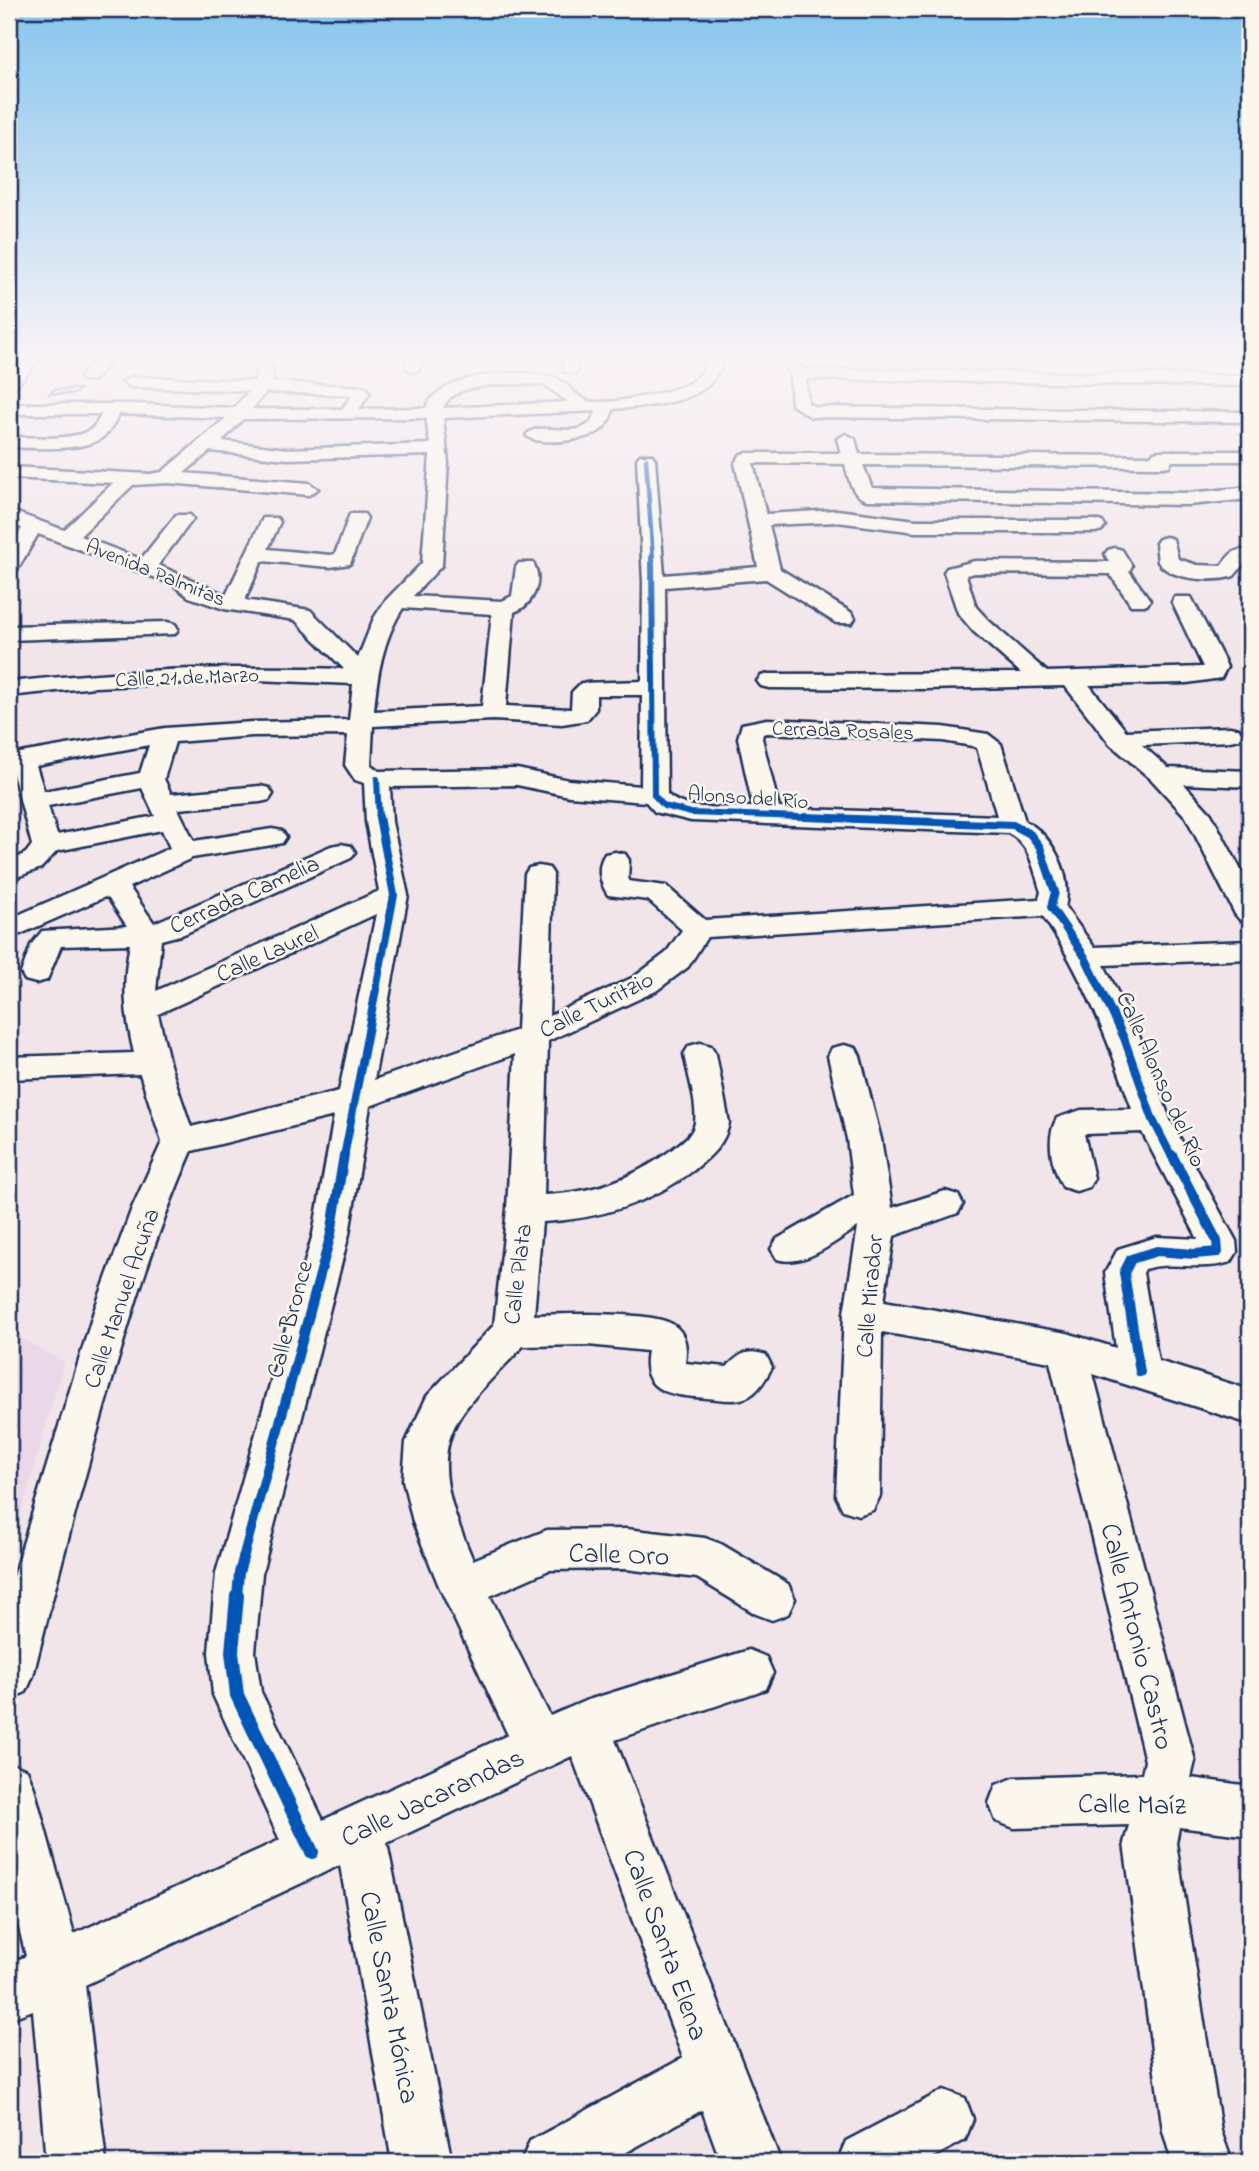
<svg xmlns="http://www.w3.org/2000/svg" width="1259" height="2171" font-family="'Indie Flower',sans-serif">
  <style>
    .built { fill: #ead8e9 }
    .building { fill: #dbbae6; stroke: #1b2f5e; stroke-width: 2 }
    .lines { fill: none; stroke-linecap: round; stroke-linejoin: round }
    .minor-casing { stroke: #1b2f5e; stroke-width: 5 }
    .minor { fill: #fbf7ec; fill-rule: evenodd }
    .cycleway-far4-casing { stroke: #fbf7ec; stroke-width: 7 }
    .cycleway-far3-casing { stroke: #fbf7ec; stroke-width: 10 }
    .cycleway-far2-casing { stroke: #fbf7ec; stroke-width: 12 }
    .cycleway-far1-casing { stroke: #fbf7ec; stroke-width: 15 }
    .cycleway-casing { stroke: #fbf7ec; stroke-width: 18 }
    .cycleway-far4 { stroke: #0057b8; stroke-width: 4.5 }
    .cycleway-far3 { stroke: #0057b8; stroke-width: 6 }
    .cycleway-far2 { stroke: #0057b8; stroke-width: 8 }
    .cycleway-far1 { stroke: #0057b8; stroke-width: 10 }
    .cycleway { stroke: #0057b8; stroke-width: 14 }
    .labels { text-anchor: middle; stroke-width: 5; stroke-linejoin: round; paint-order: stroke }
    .far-street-label { font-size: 21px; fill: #1b2f5e; stroke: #fbf7ec }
    .street-label { font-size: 24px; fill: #1b2f5e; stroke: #fbf7ec }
    .near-street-label { font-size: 28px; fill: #1b2f5e; stroke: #fbf7ec }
  </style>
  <rect width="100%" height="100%" fill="#f1e5ea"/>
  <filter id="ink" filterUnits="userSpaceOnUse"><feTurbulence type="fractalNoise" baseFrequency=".0143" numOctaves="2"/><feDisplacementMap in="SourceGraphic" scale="14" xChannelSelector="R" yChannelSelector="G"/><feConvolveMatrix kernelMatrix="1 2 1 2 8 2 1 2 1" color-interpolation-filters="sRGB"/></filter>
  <g filter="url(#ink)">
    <!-- built -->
    <path class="built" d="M 9,1331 L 64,1362 L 14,1539 L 9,1538 Z"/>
    <!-- building -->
    <path class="building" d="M 54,389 L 80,389 L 75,394 L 49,394 Z"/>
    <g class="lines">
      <defs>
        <path id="minor" d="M 22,360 L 39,360 L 15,388 L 9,390 L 9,375 Z
          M 95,360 L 112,360 L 94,380 L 82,380 L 80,377 Z
          M 248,360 L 265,360 L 273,370 L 272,382 L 365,387 L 370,392 L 359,409 L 426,408 C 439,373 521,368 553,377 C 567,381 575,397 588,401 C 606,406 677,392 693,381 C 700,377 704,367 709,360 L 725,360 C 719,369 714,382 705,388 C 681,405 642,407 613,409 C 611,417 608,424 602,429 C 590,441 537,447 526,435 C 543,417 586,447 596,411 L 443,418 L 448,462 L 442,565 L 413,596 L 502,601 L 512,596 L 516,567 L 519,563 L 533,563 C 544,581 533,606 514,612 L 506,706 L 571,709 L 572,692 L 581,683 L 642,681 L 643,582 L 637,459 L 640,455 L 652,455 L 655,459 L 664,575 L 758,567 L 735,463 L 741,454 L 747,453 L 841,453 L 837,439 L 846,434 L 855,439 L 859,454 L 1151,456 L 1154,452 L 1160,451 L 1250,451 L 1250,461 L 1172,461 L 1169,466 L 1163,467 L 863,465 L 872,488 L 1189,493 L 1250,487 L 1250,499 L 1189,505 L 867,500 C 851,496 849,479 845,464 L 753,463 L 766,514 L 837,510 L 916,520 L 1095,520 L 1102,522 L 1105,526 L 1102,530 L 1095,532 L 916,532 L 837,522 L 769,525 L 780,569 L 852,613 L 855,618 L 852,623 L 836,623 L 766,579 L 665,587 L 667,794 C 685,813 728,806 753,807 L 738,738 L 742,724 L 767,719 L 943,727 L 988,734 L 1001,744 L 1025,821 C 1053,835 1073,876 1065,907 L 1094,947 L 1250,941 L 1250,959 L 1104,965 L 1140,1038 L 1170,1120 L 1236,1241 L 1237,1252 L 1231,1262 C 1201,1272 1172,1260 1145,1269 L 1143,1273 L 1158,1361 L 1250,1390 L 1250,1424 L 1093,1374 L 1195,1761 L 1191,1778 L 1250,1786 L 1250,1836 L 1179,1827 L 1176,1843 L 1221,2131 L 1232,2162 L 1172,2162 L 1163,2131 L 1124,1843 L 1129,1825 L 1014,1828 L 996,1821 L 989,1803 L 996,1785 L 1014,1778 L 1142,1774 L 1145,1761 L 1050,1362 L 882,1332 L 880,1496 L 873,1510 L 858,1515 L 843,1510 L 836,1496 L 844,1313 L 858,1227 C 835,1241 805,1268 777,1259 L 771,1249 L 777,1239 L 854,1195 L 847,1139 L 828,1056 L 832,1048 L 844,1045 L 856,1048 L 860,1056 L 881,1139 L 892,1208 L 945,1191 L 958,1195 L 963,1204 L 958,1213 L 894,1236 L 884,1301 L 1067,1333 L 1116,1348 L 1105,1273 L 1118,1249 L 1157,1237 L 1198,1239 L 1142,1132 L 1084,1134 L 1094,1178 L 1089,1187 L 1076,1191 L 1063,1187 C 1052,1167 1045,1139 1057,1118 L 1081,1110 L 1132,1109 C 1108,1039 1084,977 1043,916 L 707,937 L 688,967 L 656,991 L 548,1041 L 544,1195 C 592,1193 630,1180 670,1151 C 677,1145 689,1138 693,1129 C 701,1113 687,1072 684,1054 L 689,1046 L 700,1043 L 711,1046 L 716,1054 L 729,1123 C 725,1144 710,1157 694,1170 C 649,1204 599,1219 542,1222 L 534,1315 C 562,1314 650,1311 672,1324 C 687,1333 687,1349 685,1363 L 727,1367 C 740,1353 748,1349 766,1355 L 772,1367 C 767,1377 759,1391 749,1396 C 736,1403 720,1399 706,1398 C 673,1395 639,1394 647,1351 L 588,1345 L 523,1346 C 505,1366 470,1398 458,1420 C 431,1464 455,1517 473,1560 L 547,1530 L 626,1529 L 705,1538 L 721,1544 L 788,1584 L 795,1599 L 788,1614 L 772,1620 L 756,1614 L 697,1578 L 626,1569 L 549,1570 L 490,1596 L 550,1716 L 585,1701 L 749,1650 L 766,1657 L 773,1673 L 766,1689 L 615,1740 L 781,2162 L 721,2162 L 702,2110 L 609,2162 L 521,2162 L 530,2141 L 683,2058 L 572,1756 L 387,1843 L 452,2162 L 392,2162 L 340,1865 L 85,1985 L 106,2162 L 46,2162 L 33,2010 L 9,2019 L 9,1964 L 26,1956 L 9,1888 L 9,1763 L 27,1770 L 34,1788 L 74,1934 L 280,1840 L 213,1695 L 209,1652 L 216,1573 L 313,1234 L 334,1116 L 192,1151 C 155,1234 129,1321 104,1408 C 79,1497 55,1586 33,1676 L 26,1692 L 9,1699 L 9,1590 L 94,1311 L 132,1208 L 162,1142 L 140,1074 L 9,1079 L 9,1057 L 134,1053 C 125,1016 122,982 130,944 L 61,946 L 47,980 L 36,983 L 25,980 L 21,973 L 31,945 L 42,931 L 127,926 L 109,899 L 105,897 L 9,939 L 9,919 L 170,848 L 162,830 L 57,851 L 41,868 L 9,880 L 9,862 L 26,853 L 32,845 L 12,770 L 9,771 L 9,755 L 165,728 L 252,722 L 349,720 L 353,684 L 256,680 L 95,687 L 9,696 L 9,682 C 120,670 232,665 344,669 L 295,620 L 224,609 L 189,597 L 172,584 L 38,534 L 16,572 L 9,574 L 9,550 L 22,528 L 9,523 L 9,510 L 64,530 L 113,483 L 9,478 L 9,467 L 150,474 L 162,472 L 226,418 L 119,414 C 115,422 110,432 103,437 C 85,452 32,448 9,447 L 9,437 C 30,437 70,441 88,431 C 95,428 98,420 102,414 L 9,414 L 9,404 L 132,404 L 234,408 L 249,391 L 131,387 L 123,382 L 131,377 L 255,381 L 257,371 ZM 506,384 L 545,385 L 568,402 L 443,408 C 452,386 486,386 506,384 ZM 266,392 L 352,395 L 342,409 L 252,409 ZM 426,418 L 430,444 L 287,449 L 222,441 L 243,419 ZM 210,451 L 287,459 L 430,455 L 422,563 L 385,601 L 374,618 L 358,658 L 310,610 L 245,600 L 262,561 L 330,567 L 350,564 L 367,518 L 364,514 L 350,514 L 335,554 L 330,555 L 268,549 L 280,522 L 277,518 L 263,518 L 226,595 L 158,565 L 193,519 L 190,515 L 176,515 L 141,559 L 80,536 L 133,485 L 168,483 L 309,495 L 318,489 L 309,483 L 184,473 ZM 403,608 L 492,614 L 482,706 L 374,711 C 377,675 383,639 403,608 ZM 596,695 L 642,695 L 641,786 L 569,780 L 517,769 L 379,771 L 371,765 L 373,726 L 493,720 L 562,724 L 587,720 L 596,709 ZM 767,733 L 943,741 L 972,746 L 977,748 L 997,816 L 779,808 L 762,738 L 763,734 ZM 348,735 L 345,765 L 355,780 L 364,783 L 366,822 L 379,891 L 156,991 L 161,940 L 184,934 L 351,858 L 355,852 L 351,846 L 341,844 L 331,846 L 154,923 L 129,887 L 192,858 L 272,845 L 282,843 L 286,837 L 282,831 L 272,829 L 194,841 L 178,809 L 260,802 L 269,800 L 273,794 L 269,788 L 260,786 L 171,794 L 164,779 L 175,742 L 252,736 ZM 149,745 L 140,773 L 44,791 L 36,766 ZM 517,785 L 569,796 L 646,802 L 655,812 L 691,821 L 1008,833 C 1031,845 1033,868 1041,892 L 1039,899 L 705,920 L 666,886 L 628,881 L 629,860 L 625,854 L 615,852 L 605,854 C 596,867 600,883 608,895 L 648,900 L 682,930 L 666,953 L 634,977 L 549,1016 L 553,874 L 549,868 L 539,866 L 529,868 L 525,874 L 517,1030 L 374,1080 L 408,895 L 392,822 L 390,787 ZM 142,788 L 155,816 L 57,835 L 48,806 ZM 376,914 L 339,1091 L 191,1127 L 170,1065 L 158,1014 ZM 515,1054 L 507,1209 L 494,1325 L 427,1396 L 406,1442 L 403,1480 L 413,1522 L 439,1586 L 508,1735 L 323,1820 L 261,1692 L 255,1652 L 262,1573 L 349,1234 L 370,1106 Z
          M 407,360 L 423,360 L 419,370 L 413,372 L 405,367 Z
          M 563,360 L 579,360 L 577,372 L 565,372 Z
          M 781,360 L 797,360 L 803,369 L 1250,376 L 1250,386 L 806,379 L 808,403 L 815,407 L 1250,412 L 1250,422 L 811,417 L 792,405 L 790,374 Z
          M 1166,537 L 1173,539 L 1178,559 L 1197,565 L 1221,566 C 1229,556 1234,547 1248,551 L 1250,556 L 1234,576 C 1214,582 1172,581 1158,562 L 1156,543 L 1159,539 Z
          M 1115,548 L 1122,550 L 1132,566 L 1129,571 L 1150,600 L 1147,605 L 1131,605 L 1110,574 L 975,573 L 966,575 L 976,607 L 989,621 L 1047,672 L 1203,667 L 1172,602 L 1175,597 L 1191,597 L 1224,660 L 1227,667 L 1221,678 L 1187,683 L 1089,685 L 1126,731 L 1230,727 L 1239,729 L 1242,734 L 1239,739 L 1230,741 L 1142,745 L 1168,768 L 1250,771 L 1250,787 L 1184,784 L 1211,814 L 1250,887 L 1250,923 L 1240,920 L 1235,914 L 1186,817 L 1152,780 L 1110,744 L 1065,686 L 926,689 L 769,688 L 761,686 L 757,681 L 761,676 L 769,674 L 1021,673 L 973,631 L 958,613 L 944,572 L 947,568 L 975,561 L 1109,562 L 1105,554 L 1108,550 Z
          M 167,622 L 175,624 L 178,629 L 175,634 L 9,640 L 9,626 Z
          M 944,2090 L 965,2098 L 973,2119 L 965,2140 L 924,2162 L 837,2162 L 846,2141 Z"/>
      </defs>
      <!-- minor casing -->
      <use href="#minor" class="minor-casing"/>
      <!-- minor -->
      <use href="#minor" class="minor"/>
      <defs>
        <path id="cycleway-far4" d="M 646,459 L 653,560"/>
        <path id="cycleway-far3" d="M 652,558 L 654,795 L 664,806 L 691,813 L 852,819
          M 377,779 L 379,819"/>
        <path id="cycleway-far2" d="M 805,817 L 1013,825 L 1030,834 L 1040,847 L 1055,892 L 1051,907 L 1085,957 L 1124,1038 L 1153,1120 L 1172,1157
          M 344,1157 L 394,895 L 379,817"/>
        <path id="cycleway-far1" d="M 1140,1372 L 1124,1273 L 1131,1259 L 1157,1251 L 1194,1254 L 1218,1252 L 1217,1241 L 1172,1155
          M 237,1597 L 239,1573 L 331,1234 L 344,1155"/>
        <path id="cycleway" d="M 237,1596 L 232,1652 L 237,1695 L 312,1852"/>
      </defs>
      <!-- cycleway-far4 casing -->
      <use href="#cycleway-far4" class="cycleway-far4-casing"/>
      <!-- cycleway-far3 casing -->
      <use href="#cycleway-far3" class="cycleway-far3-casing"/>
      <!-- cycleway-far2 casing -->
      <use href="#cycleway-far2" class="cycleway-far2-casing"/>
      <!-- cycleway-far1 casing -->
      <use href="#cycleway-far1" class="cycleway-far1-casing"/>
      <!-- cycleway casing -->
      <use href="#cycleway" class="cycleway-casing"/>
      <!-- cycleway-far4 -->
      <use href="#cycleway-far4" class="cycleway-far4"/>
      <!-- cycleway-far3 -->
      <use href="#cycleway-far3" class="cycleway-far3"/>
      <!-- cycleway-far2 -->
      <use href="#cycleway-far2" class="cycleway-far2"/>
      <!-- cycleway-far1 -->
      <use href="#cycleway-far1" class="cycleway-far1"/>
      <!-- cycleway -->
      <use href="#cycleway" class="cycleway"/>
    </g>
  </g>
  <!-- sky -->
  <linearGradient id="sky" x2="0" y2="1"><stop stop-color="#86c5ed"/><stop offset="0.54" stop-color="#f9f3f6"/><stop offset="1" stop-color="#f9f3f6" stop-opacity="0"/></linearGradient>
  <rect width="1259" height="664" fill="url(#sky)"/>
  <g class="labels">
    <!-- far-street labels -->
    <g class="far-street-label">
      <text transform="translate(156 572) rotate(22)" y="7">Avenida Palmitas</text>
      <text transform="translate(187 677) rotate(-2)" y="7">Calle 21 de Marzo</text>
      <text transform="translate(843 730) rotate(2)" y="7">Cerrada Rosales</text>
      <text transform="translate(748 797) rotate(4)" y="7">Alonso del Río</text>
    </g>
    <!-- street labels -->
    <g class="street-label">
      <text transform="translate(244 894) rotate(-24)" y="8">Cerrada Camelia</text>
      <text transform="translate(267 953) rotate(-24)" y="8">Calle Laurel</text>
      <text transform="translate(596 1004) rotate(-26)" y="8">Calle Turitzio</text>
      <text transform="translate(1162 1079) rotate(66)" y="8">Calle Alonso del Río</text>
      <text transform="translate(517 1274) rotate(-83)" y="8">Calle Plata</text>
      <text transform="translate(869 1296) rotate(-85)" y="8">Calle Mirador</text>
      <text transform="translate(121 1298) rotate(-71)" y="8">Calle Manuel Acuña</text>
      <text transform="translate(289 1319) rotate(-75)" y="8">Calle Bronce</text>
    </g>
    <!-- near-street labels -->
    <g class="near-street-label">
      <text transform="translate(619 1553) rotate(2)" y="10">Calle Oro</text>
      <text transform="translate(1139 1636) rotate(76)" y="10">Calle Antonio Castro</text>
      <text transform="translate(432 1796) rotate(-25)" y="10">Calle Jacarandas</text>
      <text transform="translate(1132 1803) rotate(1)" y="10">Calle Maíz</text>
      <text transform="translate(667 1944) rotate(70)" y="10">Calle Santa Elena</text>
      <text transform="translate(391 1997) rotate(79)" y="10">Calle Santa Mónica</text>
    </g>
  </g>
  <!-- margin -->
  <rect width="1259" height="2171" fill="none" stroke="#fbf7ec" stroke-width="35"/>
  <rect x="18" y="18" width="1224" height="2136" fill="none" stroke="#1b2f5e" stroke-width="2.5" filter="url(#ink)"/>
</svg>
